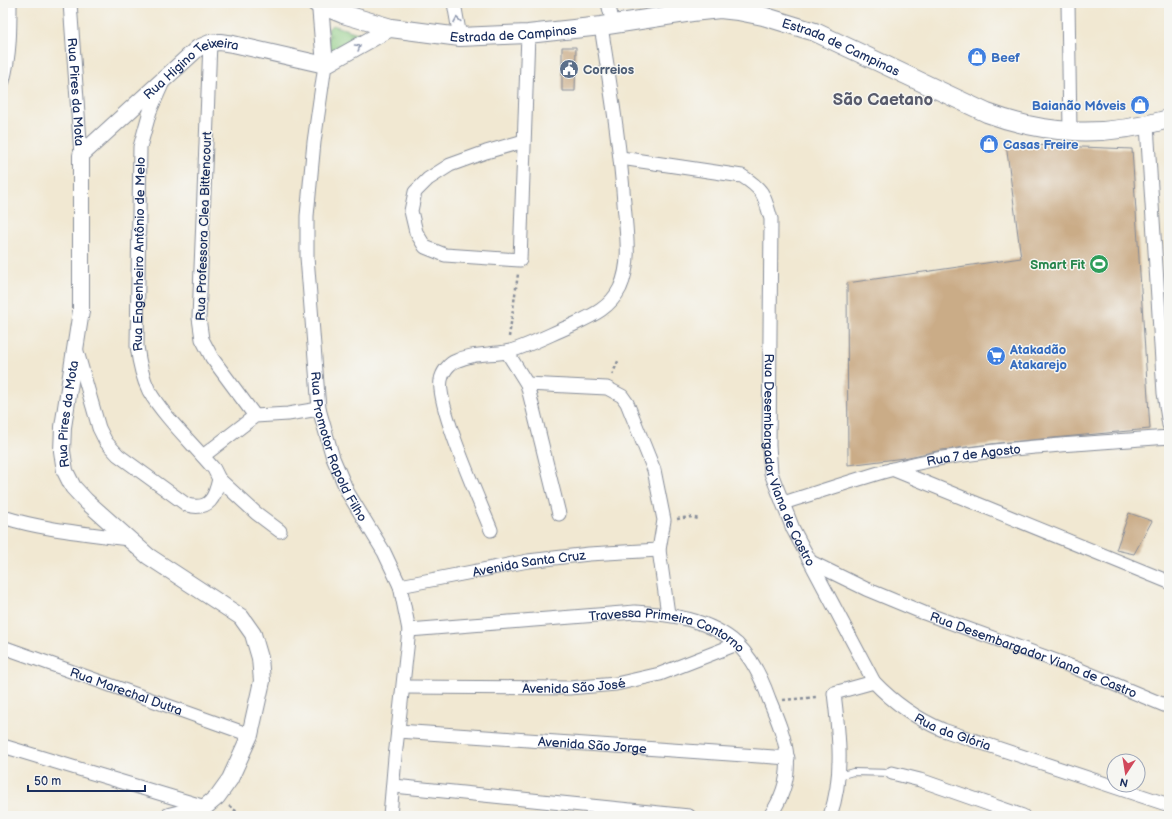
<svg xmlns="http://www.w3.org/2000/svg" width="1172" height="819" font-family="'Balsamiq Sans',sans-serif">
  <style>
    .grass { fill: url(#grass-tufts); stroke: #527c6f }
    .building { fill: #caac87 }
    .lines { fill: none; stroke-linecap: round; stroke-linejoin: round }
    .service-casing { stroke: #868c98; stroke-width: 8 }
    .minor-casing { stroke: #868c98; stroke-width: 15 }
    .tertiary-casing { stroke: #868c98; stroke-width: 18 }
    .secondary-casing { stroke: #868c98; stroke-width: 20 }
    .path { stroke: #868c98; stroke-width: 2.5; stroke-dasharray: 3 3; stroke-linecap: butt }
    .service { stroke: #fff; stroke-width: 6 }
    .minor { stroke: #fff; stroke-width: 13 }
    .tertiary { stroke: #fff; stroke-width: 16 }
    .secondary { stroke: #fff; stroke-width: 18 }
    .oneway { stroke: #8d97ae }
    .labels { text-anchor: middle; stroke-width: 3; stroke-linejoin: round; paint-order: stroke }
    .street-label { font-size: 13px; fill: #1b2f5e; stroke: #f6f6f2 }
    .shop-label { font-size: 13px; font-weight: bold; fill: #366cbe; stroke: #f6f6f2; text-anchor: start }
    .service-label { font-size: 13px; font-weight: bold; fill: #4e5e75; stroke: #f6f6f2; text-anchor: start }
    .leisure-label { font-size: 13px; font-weight: bold; fill: #27864d; stroke: #f6f6f2; text-anchor: end }
    .district-label { font-size: 17px; font-weight: bold; fill: #585b6c; stroke: #f6f6f2 }
  </style>
  <defs>
    <pattern id="grass-tufts" width="24" height="20" patternUnits="userSpaceOnUse"><rect width="24" height="20" fill="#8aca80"/><path d="M3 7l-1-3M5 7V3M7 7l1-3M15 17l-1-3M17 17v-4M19 17l1-3" fill="none" stroke="#70a46c"/></pattern>
  </defs>
  <rect width="100%" height="100%" fill="#f6f6f2"/>
  <filter id="ink" filterUnits="userSpaceOnUse"><feTurbulence type="fractalNoise" baseFrequency=".025" numOctaves="2"/><feDisplacementMap in="SourceGraphic" scale="8" xChannelSelector="R" yChannelSelector="G"/><feConvolveMatrix kernelMatrix="1 2 1 2 8 2 1 2 1" color-interpolation-filters="sRGB"/></filter>
  <filter id="wash" filterUnits="userSpaceOnUse"><feTurbulence type="fractalNoise" baseFrequency=".012" numOctaves="4" result="noise"/><feDisplacementMap in="SourceGraphic" scale="16" xChannelSelector="R" yChannelSelector="G"/><feGaussianBlur stdDeviation="0.9" result="paint"/><feColorMatrix in="noise" values="0 0 0 0 0 0 0 0 0 0 0 0 0 0 0 0 0 1.4 0 .05"/><feComposite in="paint" operator="in"/></filter>
  <g filter="url(#wash)">
    <rect width="100%" height="100%" fill="#f1e8d2"/>
    <!-- grass -->
    <path class="grass" d="M 332,25 L 364,35 L 336,52 L 329,48 L 328,29 Z"/>
    <g id="blocks">
      <!-- building -->
      <path class="building" d="M 562,47 L 576,47 L 575,91 L 562,91 Z
        M 1006,144 L 1132,149 L 1150,429 L 999,443 L 942,450 L 904,458 L 848,465 L 847,283 L 1021,258 Z
        M 1129,513 L 1152,521 L 1134,554 L 1116,550 Z"/>
    </g>
  </g>
  <g filter="url(#ink)">
    <use href="#blocks" fill-opacity="0" stroke="#868c98" stroke-width="1"/>
    <g class="lines">
      <defs>
        <path id="service" d="M 839,776 L 853,772 L 892,773"/>
        <g id="minor">
          <path id="s1" d="M 70,3 L 81,155"/>
          <path d="M 454,3 L 460,37"/>
          <path d="M 608,3 L 613,24"/>
          <path d="M 1068,3 L 1070,131"/>
          <path d="M 210,43 L 199,318 L 202,339 L 212,358 L 255,416"/>
          <path id="s2" d="M 325,65 L 314,142 L 307,216 L 307,257 L 319,409 L 333,458 L 348,493 L 384,552 L 400,586 L 409,630 L 395,757 L 390,816"/>
          <path d="M 3,81 C 10,55 10,29 10,3"/>
          <path d="M 1147,125 L 1164,393 L 1169,425"/>
          <path d="M 524,141 L 486,152 L 450,165 L 428,179 L 415,192 L 411,211 L 416,232 L 425,247 L 445,255 L 520,260 L 528,34"/>
          <path id="s3" d="M 621,158 L 742,176 C 764,190 764,195 771,219 L 769,446 L 771,473 L 793,529 L 874,682 C 894,703 915,718 943,730 L 1169,805"/>
          <path id="s4" d="M 76,348 L 99,428 L 106,442 L 118,455 L 187,505 C 210,511 215,497 219,479 L 214,469 C 194,445 164,417 149,391 C 142,377 139,362 137,346 L 140,147 L 150,111 L 163,82"/>
          <path d="M 507,352 L 527,384 L 559,514"/>
          <path d="M 527,384 L 607,388 L 622,396 L 627,403 L 654,470 L 664,520 L 659,550 L 668,614"/>
          <path d="M 203,456 L 255,416 L 288,414 L 319,409"/>
          <path d="M 892,469 L 1169,582"/>
          <path d="M 219,479 L 256,513 L 280,531"/>
          <path id="s5" d="M 783,503 C 836,487 889,467 943,458 C 1018,446 1094,443 1169,437"/>
          <path d="M 3,517 C 44,530 86,533 128,539"/>
          <path d="M 491,530 C 480,502 436,405 441,380 C 442,373 449,363 456,361 C 472,353 489,355 506,352 C 522,349 551,334 568,327 C 589,317 609,310 620,288 C 632,262 626,231 624,203 C 620,144 610,85 601,26"/>
          <path id="s6" d="M 813,563 L 866,589 L 924,613 L 1073,667 L 1169,707"/>
          <path id="s7" d="M 400,586 L 528,561 L 589,554 L 659,550"/>
          <path id="s8" d="M 409,630 L 635,612 C 670,614 709,619 737,644 C 753,659 762,679 769,699 C 787,742 799,773 770,816"/>
          <path id="s9" d="M 3,647 L 250,735"/>
          <path id="s10" d="M 404,687 L 569,688 L 616,684 L 660,674 L 737,644"/>
          <path id="s11" d="M 398,731 L 788,758"/>
          <path d="M 3,746 L 205,807"/>
          <path d="M 892,773 L 920,780 L 1023,816"/>
          <path d="M 394,786 L 689,816"/>
          <path d="M 830,816 C 844,776 839,734 834,693 L 874,682"/>
        </g>
        <g id="tertiary">
          <path d="M 320,5 L 325,65"/>
          <path d="M 325,65 L 391,28"/>
          <path id="s12" d="M 169,816 L 205,807 L 217,797 L 230,779 L 250,735 L 262,681 L 260,658 L 253,634 L 241,617 L 148,556 L 86,501 L 73,487 L 65,471 L 62,451 L 63,427 L 81,311 L 81,155 L 198,48 L 210,43 L 220,42 L 233,44 L 325,65"/>
        </g>
        <g id="secondary">
          <path id="s13" d="M 316,3 L 343,14 L 391,28 L 460,37 L 528,34 L 601,26 L 692,12 L 720,9 L 738,11 L 763,16 L 815,32 L 987,113 C 1049,136 1106,137 1169,119"/>
        </g>
      </defs>
      <!-- service casing -->
      <use href="#service" class="service-casing"/>
      <!-- minor casing -->
      <use href="#minor" class="minor-casing"/>
      <!-- tertiary casing -->
      <use href="#tertiary" class="tertiary-casing"/>
      <!-- secondary casing -->
      <use href="#secondary" class="secondary-casing"/>
      <!-- path -->
      <path class="path" d="M 509,337 L 518,274
        M 612,375 L 619,359
        M 677,519 L 690,517 L 699,519
        M 783,700 L 817,697
        M 229,806 L 243,816"/>
      <!-- service -->
      <use href="#service" class="service"/>
      <!-- minor -->
      <use href="#minor" class="minor"/>
      <!-- tertiary -->
      <use href="#tertiary" class="tertiary"/>
      <!-- secondary -->
      <use href="#secondary" class="secondary"/>
    </g>
    <!-- one-way arrows -->
    <defs><path id="oneway-chevron" d="M-2-3.5L2.5 0L-2 3.5" fill="none" stroke-width="1.6" stroke-linecap="round" stroke-linejoin="round"/></defs>
    <g class="oneway">
      <use href="#oneway-chevron" transform="translate(457 20) rotate(-100)"/>
      <use href="#oneway-chevron" transform="translate(358 47) rotate(-31)"/>
    </g>
  </g>
  <!-- icons -->
  <defs>
    <symbol id="shop-disc" viewBox="-11 -11 22 22"><circle r="9.5" fill="#3f7fe0" stroke="#f6f6f2"/><path d="M-5-2.5h2.3a2.7 3.5 0 0 1 5.4 0H5L5.5 6h-11ZM-1.5-2.5h3a1.5 2.3 0 0 0-3 0Z" fill="#fff"/></symbol>
    <symbol id="civic-disc" viewBox="-11 -11 22 22"><circle r="9.5" fill="#5c6f8a" stroke="#f6f6f2"/><path d="M-.6-6.5H3V-4.5H.6V-3L4-1V1h2V6H-6V1h2V-1L-.6-3ZM-1.2 2.5V6h2.4V2.5Z" fill="#fff"/></symbol>
    <symbol id="stadium-disc" viewBox="-11 -11 22 22"><circle r="9.5" fill="#2e9e5b" stroke="#f6f6f2"/><path d="M0-5a6.5 5 0 1 0 0 10a6.5 5 0 1 0 0-10ZM-3.5-1.8h7v3.6h-7Z" fill="#fff"/></symbol>
    <symbol id="supermarket-disc" viewBox="-11 -11 22 22"><circle r="9.5" fill="#3f7fe0" stroke="#f6f6f2"/><path d="M-6-5.5h2.5l.6 2H6L4.5 2H-2.5L-4.4-4H-6ZM-1.5 3.2a1.3 1.3 0 1 0 .1 0ZM3 3.2a1.3 1.3 0 1 0 .1 0Z" fill="#fff"/></symbol>
  </defs>
  <g fill-rule="evenodd">
    <use href="#shop-disc" x="966" y="46" width="22" height="22"/>
    <use href="#civic-disc" x="558" y="58" width="22" height="22"/>
    <use href="#shop-disc" x="1129" y="94" width="22" height="22"/>
    <use href="#shop-disc" x="978" y="133" width="22" height="22"/>
    <use href="#stadium-disc" x="1088" y="253" width="22" height="22"/>
    <use href="#supermarket-disc" x="985" y="345" width="22" height="22"/>
  </g>
  <g class="labels">
    <!-- street labels -->
    <g class="street-label">
      <text dy="5" stroke="none"><textPath href="#s13" startOffset="202">Estrada de Campinas</textPath></text>
      <text dy="5" stroke="none"><textPath href="#s13" startOffset="538">Estrada de Campinas</textPath></text>
      <text dy="5" stroke="none"><textPath href="#s12" startOffset="940">Rua Higino Teixeira</textPath></text>
      <text dy="5" stroke="none"><textPath href="#s1" startOffset="89">Rua Pires da Mota</textPath></text>
      <text transform="translate(203 226) rotate(-88)" y="5">Rua Professora Clea Bittencourt</text>
      <text dy="5" stroke="none"><textPath href="#s4" startOffset="502">Rua Engenheiro Antônio de Melo</textPath></text>
      <text dy="5" stroke="none"><textPath href="#s12" startOffset="536">Rua Pires da Mota</textPath></text>
      <text dy="5" stroke="none"><textPath href="#s2" startOffset="387">Rua Promotor Rapold Filho</textPath></text>
      <text dy="5" stroke="none"><textPath href="#s5" startOffset="197">Rua 7 de Agosto</textPath></text>
      <text dy="5" stroke="none"><textPath href="#s3" startOffset="421">Rua Desembargador Viana de Castro</textPath></text>
      <text dy="5" stroke="none"><textPath href="#s7" startOffset="131">Avenida Santa Cruz</textPath></text>
      <text dy="5" stroke="none"><textPath href="#s8" startOffset="262">Travessa Primeira Contorno</textPath></text>
      <text dy="5" stroke="none"><textPath href="#s6" startOffset="239">Rua Desembargador Viana de Castro</textPath></text>
      <text dy="5" stroke="none"><textPath href="#s10" startOffset="170">Avenida São José</textPath></text>
      <text dy="5" stroke="none"><textPath href="#s9" startOffset="131">Rua Marechal Dutra</textPath></text>
      <text dy="5" stroke="none"><textPath href="#s3" startOffset="758">Rua da Glória</textPath></text>
      <text dy="5" stroke="none"><textPath href="#s11" startOffset="195">Avenida São Jorge</textPath></text>
    </g>
    <!-- shop labels -->
    <g class="shop-label">
      <text x="991" y="62">Beef</text>
      <text x="1126" y="110" text-anchor="end">Baianão Móveis</text>
      <text x="1003" y="149">Casas Freire</text>
      <text x="1010" y="354">Atakadão<tspan x="1010" dy="15">Atakarejo</tspan></text>
    </g>
    <!-- service labels -->
    <g class="service-label">
      <text x="583" y="74">Correios</text>
    </g>
    <!-- leisure labels -->
    <g class="leisure-label">
      <text x="1085" y="269">Smart Fit</text>
    </g>
    <!-- district labels -->
    <g class="district-label">
      <text x="883" y="105">São Caetano</text>
    </g>
  </g>
  <!-- margin -->
  <rect width="1172" height="819" fill="none" stroke="#f6f6f2" stroke-width="16"/>
  <!-- north arrow -->
  <g transform="translate(1126 773) rotate(192)"><circle r="19" fill="#f6f6f2" stroke="#9ea6b7"/>
  <path d="M0-3L7 15L0 10L-7 15Z" fill="#d1495b"/>
  <text y="-6" font-size="11" font-weight="bold" text-anchor="middle" fill="#1b2f5e">N</text>
  </g>
  <!-- scale -->
  <path d="M28 785v6h117v-6" fill="none" stroke="#1b2f5e" stroke-width="2"/>
  <text x="34" y="785" font-size="12" fill="#1b2f5e" stroke="#f6f6f2" stroke-width="3" paint-order="stroke">50 m</text>
</svg>
